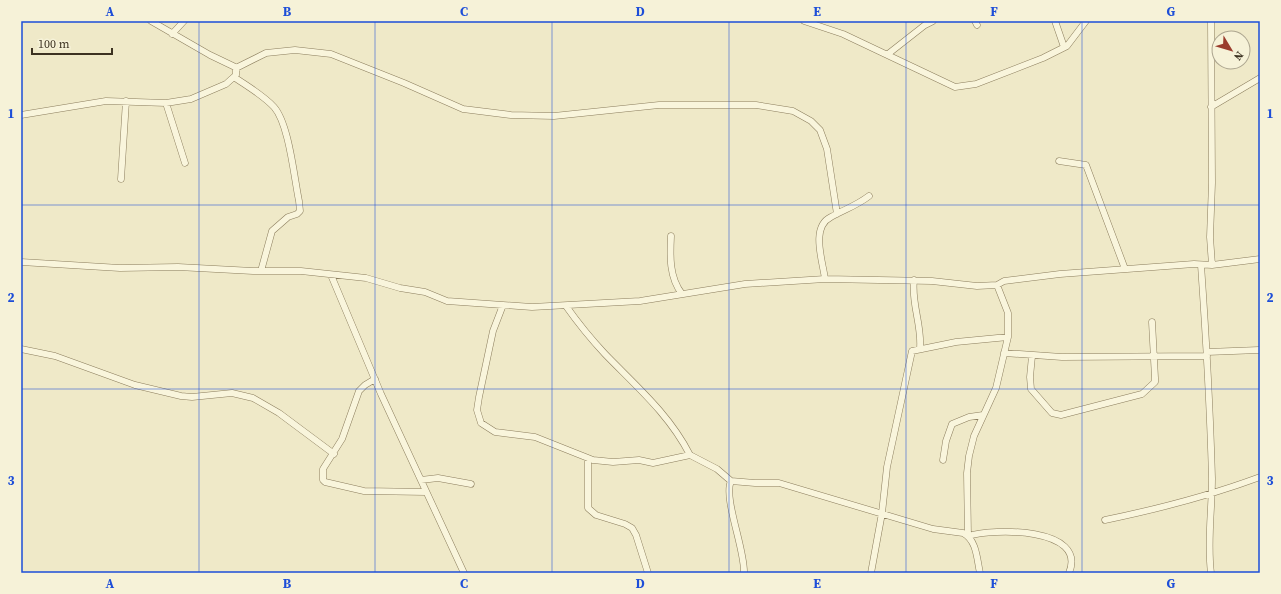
<svg xmlns="http://www.w3.org/2000/svg" width="1281" height="594" font-family="'Source Serif 4',serif">
  <style>
    .lines { fill: none; stroke-linecap: round; stroke-linejoin: round }
    .minor-casing { stroke: #8b7d5d; stroke-width: 7 }
    .minor { stroke: #f9f5dc; stroke-width: 6 }
    .grid { fill: none; stroke: #1d4ed8; stroke-width: 1; stroke-opacity: 0.55 }
    .neatline { fill: none; stroke: #1d4ed8; stroke-width: 1.5 }
    .grid-label { font-size: 13px; text-anchor: middle; font-weight: bold; fill: #1d4ed8 }
  </style>
  <rect width="100%" height="100%" fill="#efe9c8"/>
  <g class="lines">
    <defs>
      <path id="minor" d="M 804,21 L 843,34 L 955,87 L 976,84 L 1043,58 L 1067,46 L 1086,21
        M 975,21 L 977,25
        M 1055,21 L 1064,47
        M 1211,21 L 1212,183 L 1210,237 L 1212,265
        M 172,34 L 184,21
        M 888,54 L 925,25 L 933,21
        M 236,68 L 266,53 L 295,50 L 331,54 L 404,83 L 463,109 L 511,115 L 554,116 L 659,105 L 756,105 L 793,111 L 811,121 L 820,130 L 827,149 L 837,214
        M 234,77 C 247,86 263,95 274,107 C 289,124 294,177 299,201 L 300,211 L 297,214 L 288,217 L 272,231 L 261,271
        M 166,103 L 185,163
        M 1211,107 L 1260,78
        M 21,115 L 106,101 L 166,103 L 191,99 L 226,84 L 236,75 L 236,68 L 233,66 L 210,55 L 151,21
        M 1059,161 L 1086,165 L 1125,269
        M 121,179 L 126,101
        M 671,236 C 670,256 669,277 682,294
        M 21,262 L 120,268 L 178,267 L 253,271 L 301,271 L 366,278 L 400,288 L 425,292 L 447,301 L 532,307 L 640,301 L 745,284 L 825,279 L 932,281 L 977,286 L 997,285 L 1004,281 L 1060,274 L 1194,264 L 1212,265 L 1260,259
        M 1201,265 C 1206,336 1210,407 1212,478 C 1212,510 1207,542 1211,573
        M 331,275 L 381,394 L 464,573
        M 825,279 C 823,262 810,227 831,217 C 845,209 856,206 869,196
        M 914,280 C 911,303 922,325 920,348
        M 503,305 L 493,331 L 479,397 L 477,410 L 481,423 L 495,432 L 535,437 L 593,460 L 613,462 L 639,460 L 653,463 L 690,455 L 717,469 L 731,481 L 755,483 L 779,483 L 933,529 L 963,533 C 977,540 977,560 980,573
        M 566,306 C 578,323 591,339 605,354 C 636,386 669,414 690,455
        M 21,349 L 55,356 L 135,385 L 181,396 L 192,397 L 232,393 L 253,398 L 279,413 L 334,454
        M 1207,352 L 1259,350
        M 1004,353 L 1062,357 L 1207,356
        M 1032,356 L 1030,377 L 1031,389 L 1052,413 L 1061,415 L 1142,394 L 1155,382 L 1155,378 L 1152,322
        M 375,379 L 365,385 L 359,391 L 342,439 L 323,469 L 323,480 L 325,482 L 364,491 L 426,492
        M 588,459 L 588,508 L 596,515 L 625,524 L 632,528 L 636,535 L 648,573
        M 943,460 L 946,441 L 952,424 L 969,417 L 983,415
        M 421,480 L 438,478 L 471,484
        M 731,481 C 723,498 745,549 744,573
        M 1105,520 C 1158,509 1209,496 1260,477
        M 968,536 L 967,473 L 969,456 L 974,436 L 996,388 L 1008,337 L 1008,313 L 997,285
        M 968,536 C 993,528 1088,527 1069,573
        M 871,573 L 882,513 L 887,467 L 912,351 L 956,342 L 1008,337"/>
    </defs>
    <!-- minor casing -->
    <use href="#minor" class="minor-casing"/>
    <!-- minor -->
    <use href="#minor" class="minor"/>
  </g>
  <!-- grid -->
  <path class="grid" d="M 199,21 L 199,573M 375,21 L 375,573M 552,21 L 552,573M 729,21 L 729,573M 906,21 L 906,573M 1082,21 L 1082,573M 21,205 L 1260,205M 21,389 L 1260,389"/>
  <!-- border -->
  <rect width="1281" height="594" fill="none" stroke="#f6f2d8" stroke-width="44"/>
  <!-- north arrow -->
  <g transform="translate(1231 50) rotate(128)"><circle r="19" fill="#f6f2d8" stroke="#aca58f"/>
  <path d="M0-3L7 15L0 10L-7 15Z" fill="#9a3d2d"/>
  <text y="-6" font-size="11" font-weight="bold" text-anchor="middle" fill="#3c3221">N</text>
  </g>
  <!-- scale -->
  <path d="M32 48v6h80v-6" fill="none" stroke="#3c3221" stroke-width="2"/>
  <text x="38" y="48" font-size="12" fill="#3c3221" stroke="#f6f2d8" stroke-width="3" paint-order="stroke">100 m</text>
  <rect x="22" y="22" width="1237" height="550" class="neatline"/>
  <g class="grid-label">
    <text x="110" y="16">A</text>
    <text x="287" y="16">B</text>
    <text x="464" y="16">C</text>
    <text x="640" y="16">D</text>
    <text x="817" y="16">E</text>
    <text x="994" y="16">F</text>
    <text x="1171" y="16">G</text>
    <text x="11" y="118">1</text>
    <text x="1270" y="118">1</text>
    <text x="11" y="302">2</text>
    <text x="1270" y="302">2</text>
    <text x="11" y="485">3</text>
    <text x="1270" y="485">3</text>
    <text x="110" y="588">A</text>
    <text x="287" y="588">B</text>
    <text x="464" y="588">C</text>
    <text x="640" y="588">D</text>
    <text x="817" y="588">E</text>
    <text x="994" y="588">F</text>
    <text x="1171" y="588">G</text>
  </g>
</svg>
